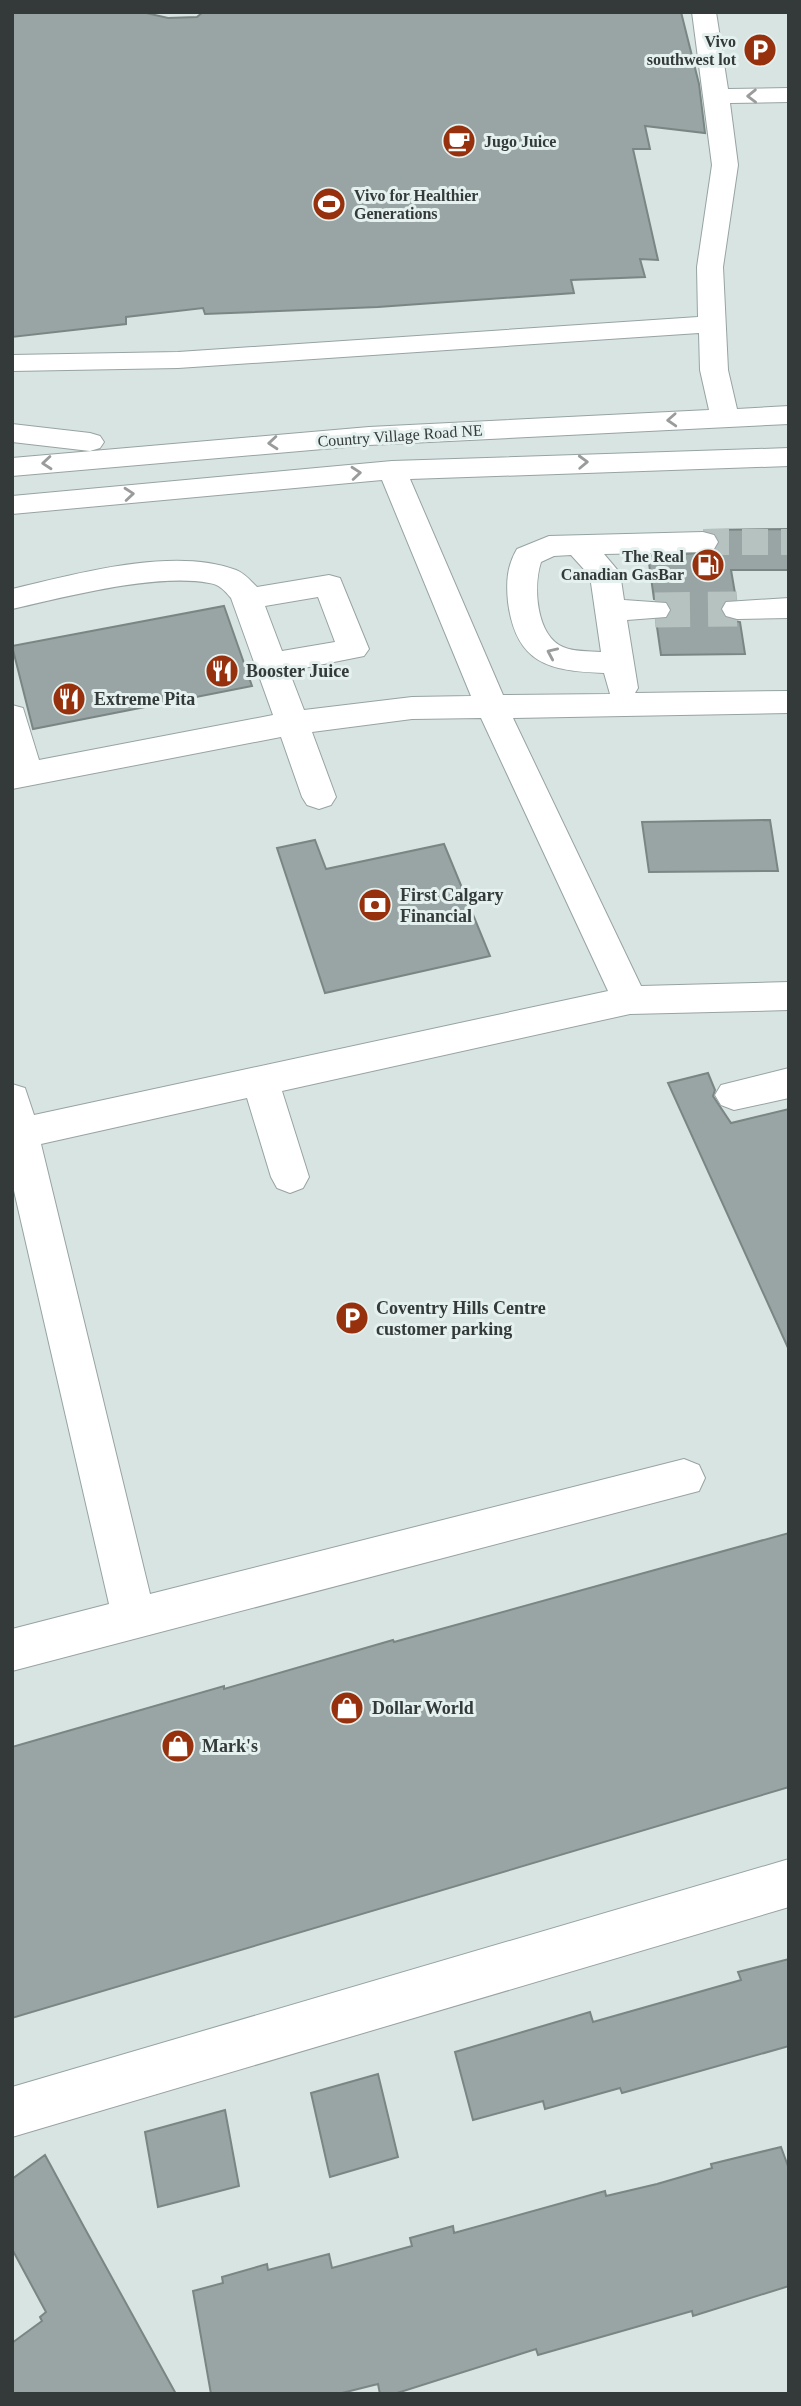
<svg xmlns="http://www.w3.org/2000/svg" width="801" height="2406" font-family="Georgia,serif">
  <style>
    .building { fill: #99a5a4; stroke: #7a8684; stroke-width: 2 }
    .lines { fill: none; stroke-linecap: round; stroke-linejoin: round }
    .minor-tunnel-far1 { stroke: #b6c2c0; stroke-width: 26; stroke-dasharray: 26 13; stroke-linecap: butt }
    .minor-tunnel { stroke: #b6c2c0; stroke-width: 35; stroke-dasharray: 35 18; stroke-linecap: butt }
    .minor-casing { stroke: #97a3a2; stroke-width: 2 }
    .minor { fill: #fff; fill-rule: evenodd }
    .oneway { stroke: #9a9c9c }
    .labels { text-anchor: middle; stroke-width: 6; stroke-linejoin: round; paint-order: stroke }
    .far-poi-label { font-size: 16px; font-weight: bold; fill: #343939; stroke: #e4f1ef; text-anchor: end }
    .far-street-label { font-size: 16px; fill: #343939; stroke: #e4f1ef }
    .poi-label { font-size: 18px; font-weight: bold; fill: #343939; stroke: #e4f1ef; text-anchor: start }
  </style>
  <rect width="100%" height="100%" fill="#d7e4e2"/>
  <!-- building -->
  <path class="building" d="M 12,12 L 142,12 L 168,18 L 197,17 L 203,12 L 681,12 L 699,84 L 705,133 L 645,126 L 650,149 L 633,149 L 658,260 L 640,259 L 645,277 L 571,280 L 574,293 L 378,307 L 205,314 L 203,308 L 126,317 L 126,324 L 12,337 Z
    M 789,529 L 789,570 L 731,570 L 736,599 L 724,601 L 720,610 L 725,619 L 740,622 L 745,654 L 661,655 L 656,620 L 668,618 L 672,609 L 666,600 L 654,599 L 648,556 L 715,552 L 720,541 L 715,532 L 704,530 Z
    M 224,606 L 252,686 L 33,729 L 12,646 Z
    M 770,820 L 778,871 L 649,872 L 642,822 Z
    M 315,840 L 326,869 L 444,844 L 490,956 L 325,993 L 277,848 Z
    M 708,1073 L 715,1090 L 713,1096 L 731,1123 L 789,1109 L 789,1350 L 668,1083 Z
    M 789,1533 L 789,1787 L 12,2018 L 12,1747 L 224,1686 L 224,1689 L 393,1640 L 394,1642 Z
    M 789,1959 L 789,2046 L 622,2093 L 620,2088 L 545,2109 L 543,2101 L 473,2120 L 455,2052 L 590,2012 L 593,2022 L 741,1980 L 738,1972 Z
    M 378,2074 L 398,2157 L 330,2177 L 311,2093 Z
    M 225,2110 L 239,2186 L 158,2207 L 145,2132 Z
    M 781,2147 L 789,2169 L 789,2286 L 693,2316 L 692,2311 L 538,2355 L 536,2349 L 394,2394 L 380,2394 L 378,2384 L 338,2394 L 211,2394 L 193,2291 L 223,2283 L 222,2277 L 267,2264 L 268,2270 L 329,2254 L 332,2268 L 412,2246 L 410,2238 L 453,2226 L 454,2233 L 605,2191 L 606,2196 L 657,2184 L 712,2168 L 711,2164 Z
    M 45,2155 L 84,2227 L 176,2394 L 12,2394 L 12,2343 L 42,2321 L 40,2317 L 46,2312 L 12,2249 L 12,2179 Z"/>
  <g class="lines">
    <!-- minor-tunnel-far1 -->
    <path class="minor-tunnel-far1" d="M 703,542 L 789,542"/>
    <!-- minor-tunnel -->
    <path class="minor-tunnel" d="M 655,610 L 737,609"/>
    <defs>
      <path id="minor" d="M 692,12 L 716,12 L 728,89 L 789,88 L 789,102 L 730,103 L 738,165 L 723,267 L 728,370 L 737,409 L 789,406 L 789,424 L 369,445 L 12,476 L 12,458 L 369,427 L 709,410 L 700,370 L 699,333 L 178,368 L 12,371 L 12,355 L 178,352 L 698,317 L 697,267 L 712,165 Z
        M 12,424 L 90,433 L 100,436 L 104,442 L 100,448 L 90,451 L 12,442 Z
        M 789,448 L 789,466 L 410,479 L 503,695 L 610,694 L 604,673 C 548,671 516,663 508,602 C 506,582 507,566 517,549 L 549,536 L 703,532 L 714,535 L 718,542 L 714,549 L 703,552 L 604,554 L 620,573 L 624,600 L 666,603 L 670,610 L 666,617 L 627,620 L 638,688 L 635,693 L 789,691 L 789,713 L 513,718 L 641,986 L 789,982 L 789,1010 L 630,1014 L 282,1091 L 309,1177 L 303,1188 L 290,1193 L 277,1188 L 271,1177 L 247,1098 L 41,1144 L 150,1594 L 684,1459 L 699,1465 L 705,1478 L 699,1491 L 12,1671 L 12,1629 L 109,1604 L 12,1182 L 12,1084 L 25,1088 L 34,1115 L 608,991 L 481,718 L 412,719 L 312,732 L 336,797 L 331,805 L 319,809 L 307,805 L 302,797 L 281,737 L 12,789 L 12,705 L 23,708 L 39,760 L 273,715 L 231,598 C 225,591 219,584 209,583 C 156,573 66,597 12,609 L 12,589 C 75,574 174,546 236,570 C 244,573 251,581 257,587 L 329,575 L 340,578 L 369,649 L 364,656 L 289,671 L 304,710 L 412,697 L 471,696 L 382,480 L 12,514 L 12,496 L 392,461 ZM 571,555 L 590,576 L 601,652 C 589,651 574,652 563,647 C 536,635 533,587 541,562 L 554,556 ZM 318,597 L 335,642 L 282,651 L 265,606 Z
        M 789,598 L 789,618 L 737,619 L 726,616 L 722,609 L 726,602 Z
        M 789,1068 L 789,1098 L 734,1110 L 721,1105 L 715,1095 L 721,1085 Z
        M 789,1859 L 789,1907 L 12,2137 L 12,2087 Z"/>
    </defs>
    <!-- minor casing -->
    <use href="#minor" class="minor-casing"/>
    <!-- minor -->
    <use href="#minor" class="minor"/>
  </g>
  <!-- one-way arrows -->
  <defs><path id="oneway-chevron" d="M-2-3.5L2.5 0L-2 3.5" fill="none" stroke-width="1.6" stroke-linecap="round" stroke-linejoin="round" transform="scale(1.75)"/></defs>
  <g class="oneway">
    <use href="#oneway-chevron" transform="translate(752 96) rotate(179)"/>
    <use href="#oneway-chevron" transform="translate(672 420) rotate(177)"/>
    <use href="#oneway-chevron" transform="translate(273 443) rotate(175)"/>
    <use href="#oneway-chevron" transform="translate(583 462) rotate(-2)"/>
    <use href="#oneway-chevron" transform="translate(47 463) rotate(175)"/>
    <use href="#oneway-chevron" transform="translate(356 473) rotate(-5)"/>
    <use href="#oneway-chevron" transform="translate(129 494) rotate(-5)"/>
    <use href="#oneway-chevron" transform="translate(552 653) rotate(-156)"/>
  </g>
  <!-- icons -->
  <defs>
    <symbol id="parking-disc" viewBox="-11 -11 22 22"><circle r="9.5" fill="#97300c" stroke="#e4f1ef"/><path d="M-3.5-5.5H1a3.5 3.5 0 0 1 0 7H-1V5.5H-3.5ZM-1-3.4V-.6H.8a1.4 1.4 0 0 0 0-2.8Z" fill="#fff"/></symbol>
    <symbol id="cafe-disc" viewBox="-11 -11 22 22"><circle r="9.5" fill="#97300c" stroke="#e4f1ef"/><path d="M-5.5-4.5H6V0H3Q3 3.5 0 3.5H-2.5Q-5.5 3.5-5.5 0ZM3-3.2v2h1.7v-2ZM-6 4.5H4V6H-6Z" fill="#fff"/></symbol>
    <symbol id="stadium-disc" viewBox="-11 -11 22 22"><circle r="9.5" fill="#97300c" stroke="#e4f1ef"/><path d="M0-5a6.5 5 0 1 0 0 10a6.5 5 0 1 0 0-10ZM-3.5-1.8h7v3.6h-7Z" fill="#fff"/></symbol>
    <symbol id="fuel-disc" viewBox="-11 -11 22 22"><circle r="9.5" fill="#97300c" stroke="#e4f1ef"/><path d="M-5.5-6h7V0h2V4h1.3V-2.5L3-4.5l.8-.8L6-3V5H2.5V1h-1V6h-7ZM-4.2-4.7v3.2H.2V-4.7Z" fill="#fff"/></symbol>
    <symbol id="restaurant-disc" viewBox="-11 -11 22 22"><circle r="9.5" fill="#97300c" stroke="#e4f1ef"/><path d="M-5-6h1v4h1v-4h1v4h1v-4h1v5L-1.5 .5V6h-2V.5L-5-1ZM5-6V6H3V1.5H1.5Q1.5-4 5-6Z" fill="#fff"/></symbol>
    <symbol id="bank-disc" viewBox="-11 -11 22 22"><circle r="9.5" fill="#97300c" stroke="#e4f1ef"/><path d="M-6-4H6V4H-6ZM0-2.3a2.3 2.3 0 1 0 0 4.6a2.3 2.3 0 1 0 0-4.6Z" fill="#fff"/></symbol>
    <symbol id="shop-disc" viewBox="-11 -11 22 22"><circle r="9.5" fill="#97300c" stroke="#e4f1ef"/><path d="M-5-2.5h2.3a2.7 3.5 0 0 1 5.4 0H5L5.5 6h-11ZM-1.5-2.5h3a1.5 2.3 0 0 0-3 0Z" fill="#fff"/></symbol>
  </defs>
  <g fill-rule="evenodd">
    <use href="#parking-disc" x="741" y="31" width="38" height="38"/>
    <use href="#cafe-disc" x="440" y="122" width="38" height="38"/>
    <use href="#stadium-disc" x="310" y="185" width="38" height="38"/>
    <use href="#fuel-disc" x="689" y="546" width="38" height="38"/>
    <use href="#restaurant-disc" x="203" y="652" width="38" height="38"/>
    <use href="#restaurant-disc" x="50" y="680" width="38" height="38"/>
    <use href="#bank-disc" x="356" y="886" width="38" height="38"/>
    <use href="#parking-disc" x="333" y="1299" width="38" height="38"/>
    <use href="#shop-disc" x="328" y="1689" width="38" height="38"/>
    <use href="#shop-disc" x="159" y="1727" width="38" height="38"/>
  </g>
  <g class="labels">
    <!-- far-poi labels -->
    <g class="far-poi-label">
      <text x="736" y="47">Vivo<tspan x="736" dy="18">southwest lot</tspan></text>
      <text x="484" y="147" text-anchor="start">Jugo Juice</text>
      <text x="354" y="201" text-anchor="start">Vivo for Healthier<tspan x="354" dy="18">Generations</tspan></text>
      <text x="684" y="562">The Real<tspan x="684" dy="18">Canadian GasBar</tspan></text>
    </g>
    <!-- far-street labels -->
    <g class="far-street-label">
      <text transform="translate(400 435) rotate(-4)" y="6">Country Village Road NE</text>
    </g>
    <!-- poi labels -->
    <g class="poi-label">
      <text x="246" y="677">Booster Juice</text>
      <text x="94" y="705">Extreme Pita</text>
      <text x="400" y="901">First Calgary<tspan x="400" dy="21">Financial</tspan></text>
      <text x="376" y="1314">Coventry Hills Centre<tspan x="376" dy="21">customer parking</tspan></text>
      <text x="372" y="1714">Dollar World</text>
      <text x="202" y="1752">Mark's</text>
    </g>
  </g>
  <!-- border -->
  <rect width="801" height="2406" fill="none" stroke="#343939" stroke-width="28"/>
</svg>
